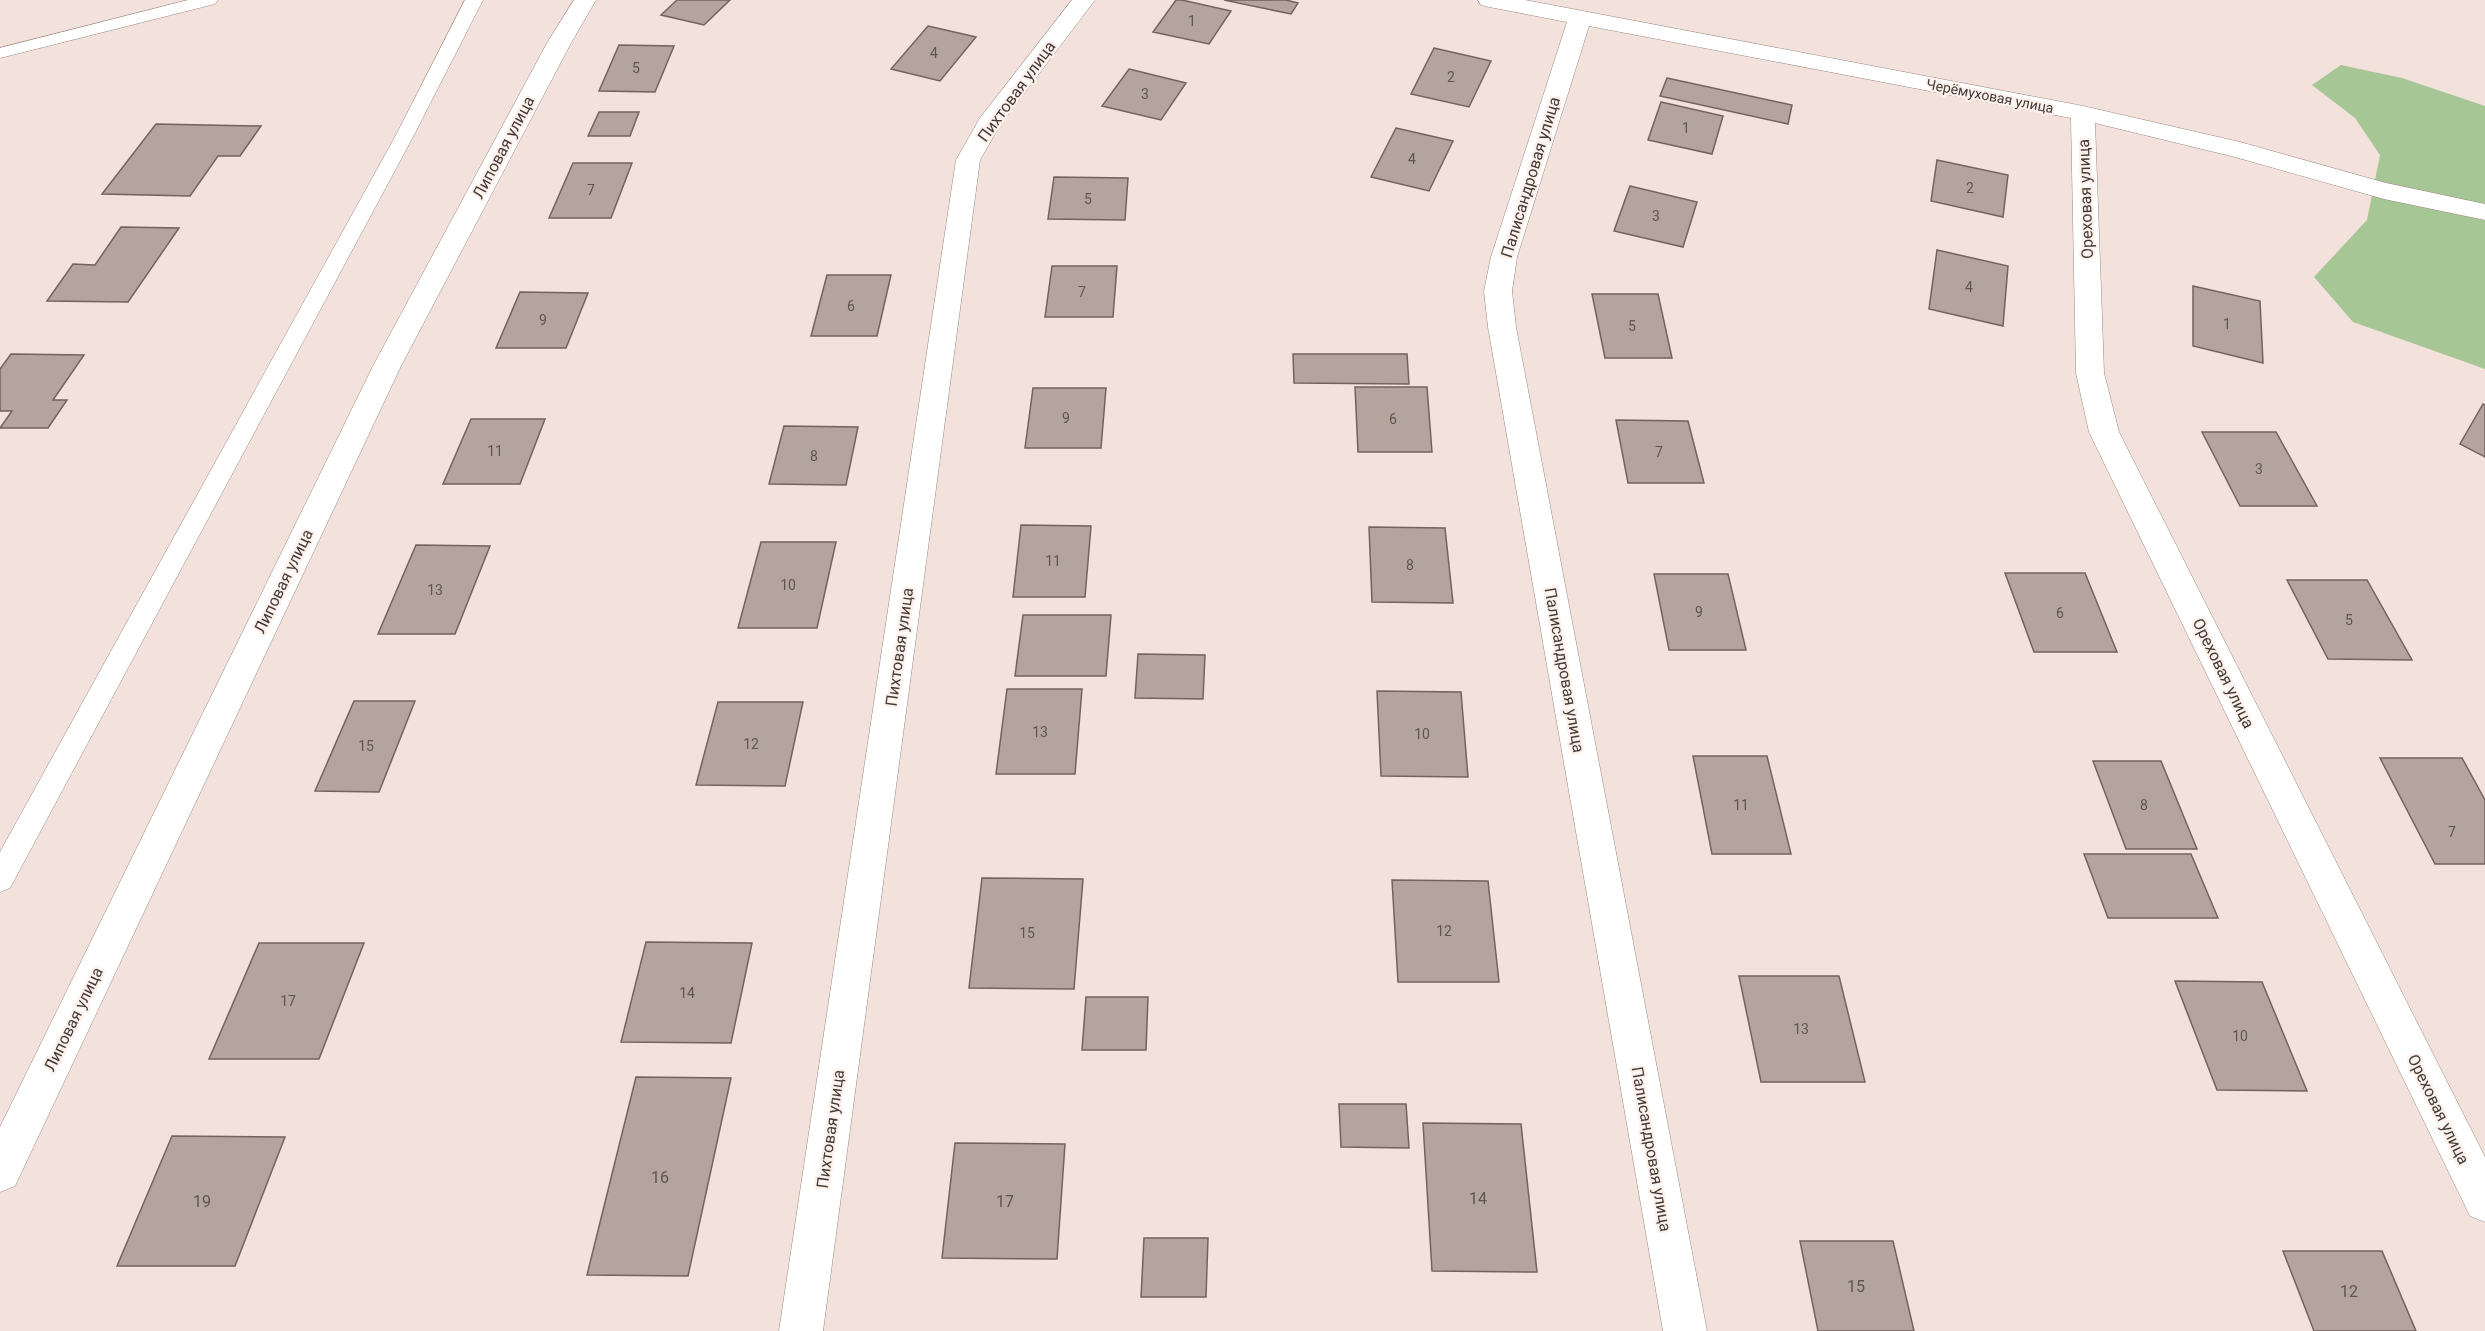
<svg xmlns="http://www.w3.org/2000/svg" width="2485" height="1331" font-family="Roboto,sans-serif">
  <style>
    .green { fill: #a7c695 }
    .building { fill: #b4a49e; stroke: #72635d; stroke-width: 1.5 }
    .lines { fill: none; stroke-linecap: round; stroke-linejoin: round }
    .lane-casing { stroke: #998983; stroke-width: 1 }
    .street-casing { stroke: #998983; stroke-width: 1 }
    .lane { fill: #fff; fill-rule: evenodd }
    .street { fill: #fff; fill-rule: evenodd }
    .labels { text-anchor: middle; stroke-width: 4.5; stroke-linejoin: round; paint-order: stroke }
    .number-label { font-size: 14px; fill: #5e5552 }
    .far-street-label { font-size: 14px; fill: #413b38; stroke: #fef0ea }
    .street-label { font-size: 16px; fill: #413b38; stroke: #fef0ea }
    .near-number-label { font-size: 16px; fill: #5e5552 }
  </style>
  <rect width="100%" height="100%" fill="#f3e2db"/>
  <!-- green -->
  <path class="green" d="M 2341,65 L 2402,78 L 2485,106 L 2485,369 L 2353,322 L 2314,277 L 2367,220 L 2380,155 L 2355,118 L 2312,85 Z"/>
  <!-- building -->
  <path class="building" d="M 677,0 L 730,0 L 704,25 L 661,15 Z
    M 1176,0 L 1182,0 L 1231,11 L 1209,44 L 1153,32 Z
    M 1224,0 L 1286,0 L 1298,3 L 1291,14 Z
    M 928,26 L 976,37 L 940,81 L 891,69 Z
    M 619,45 L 674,46 L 655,92 L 599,91 Z
    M 1434,48 L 1491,61 L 1469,107 L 1411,94 Z
    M 1129,69 L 1186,83 L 1161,120 L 1102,106 Z
    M 1667,78 L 1792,105 L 1788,124 L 1660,96 Z
    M 1661,102 L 1723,116 L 1712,154 L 1648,140 Z
    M 599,112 L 639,112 L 630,136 L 588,136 Z
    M 156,124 L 261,126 L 240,156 L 218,156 L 190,196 L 102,194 Z
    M 1396,128 L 1453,141 L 1429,191 L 1371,177 Z
    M 1937,160 L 2008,175 L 2003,217 L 1931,201 Z
    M 573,163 L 632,163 L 611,218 L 549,218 Z
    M 1054,177 L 1128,178 L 1125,220 L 1048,219 Z
    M 1630,186 L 1697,202 L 1683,247 L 1614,231 Z
    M 121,227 L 179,228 L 128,302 L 47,301 L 73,264 L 95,265 Z
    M 1937,250 L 2008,266 L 2003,326 L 1929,309 Z
    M 1052,266 L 1117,266 L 1113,317 L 1045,317 Z
    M 827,275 L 891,275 L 877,336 L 811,336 Z
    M 2193,286 L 2260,301 L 2263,363 L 2193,346 Z
    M 520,292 L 588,293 L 566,348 L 496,348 Z
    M 1592,294 L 1658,294 L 1672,358 L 1605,358 Z
    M 11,354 L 84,355 L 53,400 L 67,400 L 48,428 L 0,428 L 12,411 L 0,411 L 0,369 Z
    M 1293,354 L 1407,354 L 1409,384 L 1294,383 Z
    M 1355,387 L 1427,387 L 1432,452 L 1358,452 Z
    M 1033,388 L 1106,388 L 1101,448 L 1025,448 Z
    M 2483,404 L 2485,405 L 2485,457 L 2460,444 Z
    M 471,419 L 545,419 L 520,484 L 443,484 Z
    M 1616,420 L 1688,421 L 1704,483 L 1628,483 Z
    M 784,426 L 858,427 L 846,485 L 769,484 Z
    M 2202,432 L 2276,432 L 2317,506 L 2240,506 Z
    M 1021,525 L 1091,526 L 1085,597 L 1013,597 Z
    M 1369,527 L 1445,528 L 1453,603 L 1372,602 Z
    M 761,542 L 836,542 L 817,628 L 738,628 Z
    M 416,545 L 490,546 L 455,634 L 378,634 Z
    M 2005,573 L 2085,573 L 2117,652 L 2034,652 Z
    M 1654,574 L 1728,574 L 1746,650 L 1669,650 Z
    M 2287,580 L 2367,580 L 2412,660 L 2328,659 Z
    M 1023,615 L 1111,615 L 1106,676 L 1015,676 Z
    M 1138,654 L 1205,655 L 1203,699 L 1135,698 Z
    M 1007,689 L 1082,689 L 1075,774 L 996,774 Z
    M 1377,691 L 1461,692 L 1468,777 L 1381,776 Z
    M 354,701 L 415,701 L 379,792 L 315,791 Z
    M 718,702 L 803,702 L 785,786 L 696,785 Z
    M 1693,756 L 1767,756 L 1791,854 L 1712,854 Z
    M 2380,758 L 2462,758 L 2485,800 L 2485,864 L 2435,864 Z
    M 2093,761 L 2161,761 L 2197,849 L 2126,849 Z
    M 2084,854 L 2191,854 L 2218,918 L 2108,918 Z
    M 982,878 L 1083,879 L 1074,989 L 969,988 Z
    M 1392,880 L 1488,881 L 1499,982 L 1398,982 Z
    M 646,942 L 752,943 L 731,1043 L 621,1042 Z
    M 259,943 L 364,943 L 319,1059 L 209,1059 Z
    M 1739,976 L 1839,976 L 1865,1082 L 1761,1082 Z
    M 2175,981 L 2262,982 L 2307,1091 L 2217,1090 Z
    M 1086,997 L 1148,997 L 1146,1050 L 1082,1050 Z
    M 636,1077 L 731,1078 L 688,1276 L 587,1275 Z
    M 1339,1104 L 1406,1104 L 1409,1148 L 1341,1147 Z
    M 1423,1123 L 1521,1124 L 1537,1272 L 1432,1271 Z
    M 172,1136 L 285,1137 L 235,1266 L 117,1266 Z
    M 955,1143 L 1065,1144 L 1057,1259 L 942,1258 Z
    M 1144,1238 L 1208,1238 L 1206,1297 L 1141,1297 Z
    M 1800,1241 L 1893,1241 L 1914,1331 L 1818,1331 Z
    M 2283,1251 L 2382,1251 L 2416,1331 L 2314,1331 Z"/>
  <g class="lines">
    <defs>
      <path id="lane" d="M 188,0 L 218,0 L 215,4 L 0,58 L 0,48 Z
        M 465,0 L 483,0 L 414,135 L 10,888 L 0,892 L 0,852 L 396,135 Z"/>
      <path id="street" d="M 574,0 L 596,0 L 571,43 L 401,366 L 15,1186 L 0,1192 L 0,1127 L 373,366 L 547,43 Z
        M 1072,0 L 1095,0 L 1000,125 L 980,160 L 823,1331 L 779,1331 L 956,160 L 980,118 Z
        M 1478,0 L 1525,0 L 2083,106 L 2240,142 L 2386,183 L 2485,204 L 2485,220 L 2384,199 L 2235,157 L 2095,123 L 2104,373 L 2119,432 L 2485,1157 L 2485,1222 L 2470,1216 L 2089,432 L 2076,373 L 2071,118 L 1589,26 L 1517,257 L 1512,291 L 1516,327 L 1707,1331 L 1663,1331 L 1488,327 L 1484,291 L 1491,257 L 1567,22 L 1489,7 L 1481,5 Z"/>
    </defs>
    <!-- lane casing -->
    <use href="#lane" class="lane-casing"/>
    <!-- street casing -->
    <use href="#street" class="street-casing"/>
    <!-- lane -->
    <use href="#lane" class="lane"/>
    <!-- street -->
    <use href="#street" class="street"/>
  </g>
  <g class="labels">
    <!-- number labels -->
    <g class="number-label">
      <text x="1192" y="26">1</text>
      <text x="934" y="58">4</text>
      <text x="636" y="73">5</text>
      <text x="1451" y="82">2</text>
      <text x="1145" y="99">3</text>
      <text x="1686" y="133">1</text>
      <text x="1412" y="164">4</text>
      <text x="1970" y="193">2</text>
      <text x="591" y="195">7</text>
      <text x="1088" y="204">5</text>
      <text x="1656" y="221">3</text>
      <text x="1969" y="292">4</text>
      <text x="1082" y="297">7</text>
      <text x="851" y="311">6</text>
      <text x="543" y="325">9</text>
      <text x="2227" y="329">1</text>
      <text x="1632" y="331">5</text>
      <text x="1066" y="423">9</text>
      <text x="1393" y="424">6</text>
      <text x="495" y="456">11</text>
      <text x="1659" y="457">7</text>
      <text x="814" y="461">8</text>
      <text x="2259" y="474">3</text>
      <text x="1053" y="566">11</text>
      <text x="1410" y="570">8</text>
      <text x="788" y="590">10</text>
      <text x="435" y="595">13</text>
      <text x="1699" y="617">9</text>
      <text x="2060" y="618">6</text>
      <text x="2349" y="625">5</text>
      <text x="1040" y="737">13</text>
      <text x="1422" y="739">10</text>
      <text x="751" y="749">12</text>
      <text x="366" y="751">15</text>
      <text x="1741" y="810">11</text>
      <text x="2144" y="810">8</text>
      <text x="2452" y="837">7</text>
      <text x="1444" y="936">12</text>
      <text x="1027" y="938">15</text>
      <text x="687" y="998">14</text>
      <text x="288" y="1006">17</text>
      <text x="1801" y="1034">13</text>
      <text x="2240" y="1041">10</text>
    </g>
    <!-- far-street labels -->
    <g class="far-street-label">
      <text transform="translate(1990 96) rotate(11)" y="5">Черёмуховая улица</text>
    </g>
    <!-- street labels -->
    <g class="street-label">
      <text transform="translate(1016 91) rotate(-54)" y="6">Пихтовая улица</text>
      <text transform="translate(503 147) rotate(-62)" y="6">Липовая улица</text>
      <text transform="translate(1530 177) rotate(-73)" y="6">Палисандровая улица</text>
      <text transform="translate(2085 199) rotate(-92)" y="6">Ореховая улица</text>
      <text transform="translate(283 581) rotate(-64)" y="6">Липовая улица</text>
      <text transform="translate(899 647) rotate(-82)" y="6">Пихтовая улица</text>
      <text transform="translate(1565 670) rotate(80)" y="6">Палисандровая улица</text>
      <text transform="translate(2224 673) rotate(64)" y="6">Ореховая улица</text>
      <text transform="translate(73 1019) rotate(-64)" y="6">Липовая улица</text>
      <text transform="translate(2439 1109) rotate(64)" y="6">Ореховая улица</text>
      <text transform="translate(830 1129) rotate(-82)" y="6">Пихтовая улица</text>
      <text transform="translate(1652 1149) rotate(80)" y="6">Палисандровая улица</text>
    </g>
    <!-- near-number labels -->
    <g class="near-number-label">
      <text x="660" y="1183">16</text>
      <text x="1478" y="1204">14</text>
      <text x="202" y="1207">19</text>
      <text x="1005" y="1207">17</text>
      <text x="1856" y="1292">15</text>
      <text x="2349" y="1297">12</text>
    </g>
  </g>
</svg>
